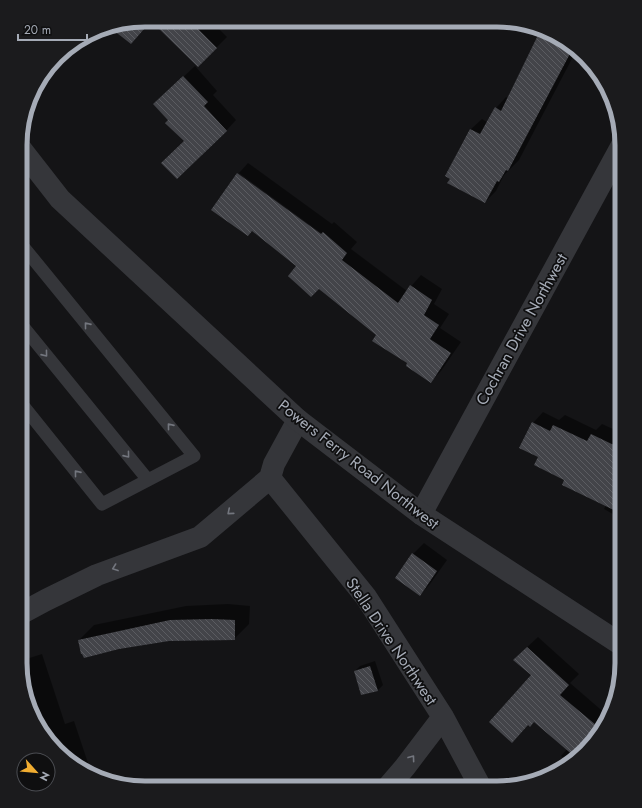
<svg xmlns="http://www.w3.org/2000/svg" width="642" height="808" font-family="Jost,sans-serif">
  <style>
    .shadow { fill: #0007 }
    .building { fill: url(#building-back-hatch) }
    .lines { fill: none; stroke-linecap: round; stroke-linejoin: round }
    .service { stroke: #35363a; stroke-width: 13 }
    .minor { stroke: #35363a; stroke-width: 22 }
    .tertiary { stroke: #35363a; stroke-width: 22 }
    .oneway { stroke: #73767e }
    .labels { text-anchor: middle; stroke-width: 3.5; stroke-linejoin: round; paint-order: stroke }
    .street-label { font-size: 16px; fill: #a5abb6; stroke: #0f0f10 }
    .rim { fill: none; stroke: #a5abb6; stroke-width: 5 }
  </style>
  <defs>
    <pattern id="building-back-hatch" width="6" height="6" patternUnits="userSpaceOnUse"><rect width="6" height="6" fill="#434449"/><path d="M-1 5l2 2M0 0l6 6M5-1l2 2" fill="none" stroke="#5b5c61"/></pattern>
  </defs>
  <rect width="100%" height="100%" fill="#141416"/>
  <!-- shadow -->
  <path class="shadow" d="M 188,20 L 210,20 L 227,37 L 198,66 Z
    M 541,31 L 567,41 L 576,51 L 519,160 L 504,175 L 496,191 L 485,202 L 446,176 L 471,129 L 482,119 L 487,122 L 496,108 L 506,97 L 508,98 Z
    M 195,66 L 217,91 L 213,95 L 236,120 L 226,131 L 185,141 L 169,120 L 165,94 Z
    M 248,163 L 332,224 L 334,222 L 357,242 L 351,249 L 407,291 L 421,275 L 442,289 L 434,304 L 449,314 L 440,328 L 461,342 L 441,371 L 431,381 L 408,363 L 298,265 L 252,230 L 212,210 L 238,173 L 238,175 L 324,238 L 325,236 L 239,173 Z
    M 543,412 L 559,420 L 565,415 L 596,430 L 602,424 L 622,433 L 614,451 L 622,455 L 622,521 L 617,518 L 618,517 L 604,509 L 606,505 L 566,479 L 539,456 L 533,423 Z
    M 424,543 L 447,560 L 430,584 L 420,595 L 413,554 Z
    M 228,604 L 250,606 L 249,624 L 234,639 L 79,640 L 94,625 L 186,606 Z
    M 538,637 L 579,674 L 570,683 L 607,715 L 601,732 L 568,764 L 568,761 L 561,756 L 567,749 L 535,721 L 529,724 L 512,742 L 532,675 L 525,649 Z
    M 42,654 L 65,724 L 74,721 L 91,772 L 76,767 L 37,725 L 20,661 Z
    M 375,661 L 383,685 L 378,690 L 362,694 L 355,671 L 360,666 Z"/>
  <!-- building -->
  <path class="building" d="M 145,20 L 189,20 L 217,48 L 198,67 L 151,21 L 131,44 L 108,26 Z
    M 540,31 L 567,41 L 573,48 L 508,171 L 506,170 L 499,182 L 497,181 L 485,203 L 447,183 L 450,179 L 445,176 L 470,129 L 480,134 L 495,107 L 501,111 Z
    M 183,76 L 208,102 L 204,106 L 227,131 L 177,179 L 161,163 L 184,141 L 165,123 L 168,120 L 153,104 Z
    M 237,173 L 321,234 L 323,232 L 347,253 L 342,260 L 398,303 L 410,285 L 432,300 L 424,315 L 439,325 L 430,339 L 451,353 L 431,383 L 406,366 L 407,363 L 372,341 L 376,335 L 319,289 L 311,297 L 288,276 L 296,266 L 252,231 L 248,236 L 211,210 Z
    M 532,422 L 550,431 L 553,425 L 587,441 L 591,434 L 622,449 L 622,514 L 562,485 L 564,480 L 534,465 L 538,457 L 519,448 Z
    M 412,553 L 437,571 L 420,596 L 395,578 Z
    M 212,619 L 235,620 L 235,640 L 169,641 L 119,649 L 84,658 L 82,654 L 81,654 L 78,640 L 170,620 Z
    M 527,647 L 569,685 L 560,695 L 602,730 L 601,732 L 575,757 L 534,722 L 530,727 L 528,725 L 512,743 L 489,722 L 531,675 L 513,660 Z
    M 370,666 L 378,691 L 361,695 L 354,671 Z"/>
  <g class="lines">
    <!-- service -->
    <path class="service" d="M 21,173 L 32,162
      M 21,324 L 148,480
      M 21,403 L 102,504 L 194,456 L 21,244"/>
    <!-- minor -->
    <path class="minor" d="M 270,478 L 366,597 L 443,717 L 481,788
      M 270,478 L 274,464 L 298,420
      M 421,514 L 622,145
      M 20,614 L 46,600 L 97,575 L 200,537 L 270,478
      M 387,788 L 405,767 L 443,717"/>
    <!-- tertiary -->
    <path class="tertiary" d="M 21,149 L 60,199 L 298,420 L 421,514 L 622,645"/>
  </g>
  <!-- one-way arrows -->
  <defs><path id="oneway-chevron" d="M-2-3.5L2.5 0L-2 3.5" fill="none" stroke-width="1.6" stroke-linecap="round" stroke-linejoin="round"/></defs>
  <g class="oneway">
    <use href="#oneway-chevron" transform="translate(87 325) rotate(-129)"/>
    <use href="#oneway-chevron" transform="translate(45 354) rotate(51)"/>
    <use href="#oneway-chevron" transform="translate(170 426) rotate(-129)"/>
    <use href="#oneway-chevron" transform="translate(127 455) rotate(51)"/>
    <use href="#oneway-chevron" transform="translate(77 473) rotate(-129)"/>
    <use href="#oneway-chevron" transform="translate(230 512) rotate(140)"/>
    <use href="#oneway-chevron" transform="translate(115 568) rotate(160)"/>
    <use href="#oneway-chevron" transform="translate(412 758) rotate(-54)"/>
  </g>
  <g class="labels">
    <!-- street labels -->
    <g class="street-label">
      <text transform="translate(521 329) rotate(-61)" y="6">Cochran Drive Northwest</text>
      <text transform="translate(359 464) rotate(38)" y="6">Powers Ferry Road Northwest</text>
      <text transform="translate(392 641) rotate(56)" y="6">Stella Drive Northwest</text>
    </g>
  </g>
  <!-- crop -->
  <path d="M0 0H642V808H0ZM145 27H497A118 118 0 0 1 615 145V663A118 118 0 0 1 497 781H145A118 118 0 0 1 27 663V145A118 118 0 0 1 145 27Z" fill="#1b1b1d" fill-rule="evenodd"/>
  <path class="rim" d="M145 27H497A118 118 0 0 1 615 145V663A118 118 0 0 1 497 781H145A118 118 0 0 1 27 663V145A118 118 0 0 1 145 27Z"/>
  <!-- north arrow -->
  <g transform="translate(36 772) rotate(117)"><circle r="19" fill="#0f0f10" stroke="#4b4d52"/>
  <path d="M0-3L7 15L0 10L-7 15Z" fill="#f1ad31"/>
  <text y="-6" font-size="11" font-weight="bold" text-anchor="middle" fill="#a5abb6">N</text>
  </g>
  <!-- scale -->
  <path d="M18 34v6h69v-6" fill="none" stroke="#a5abb6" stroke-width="2"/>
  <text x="24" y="34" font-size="12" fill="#a5abb6" stroke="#0f0f10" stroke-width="3" paint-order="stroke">20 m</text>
</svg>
